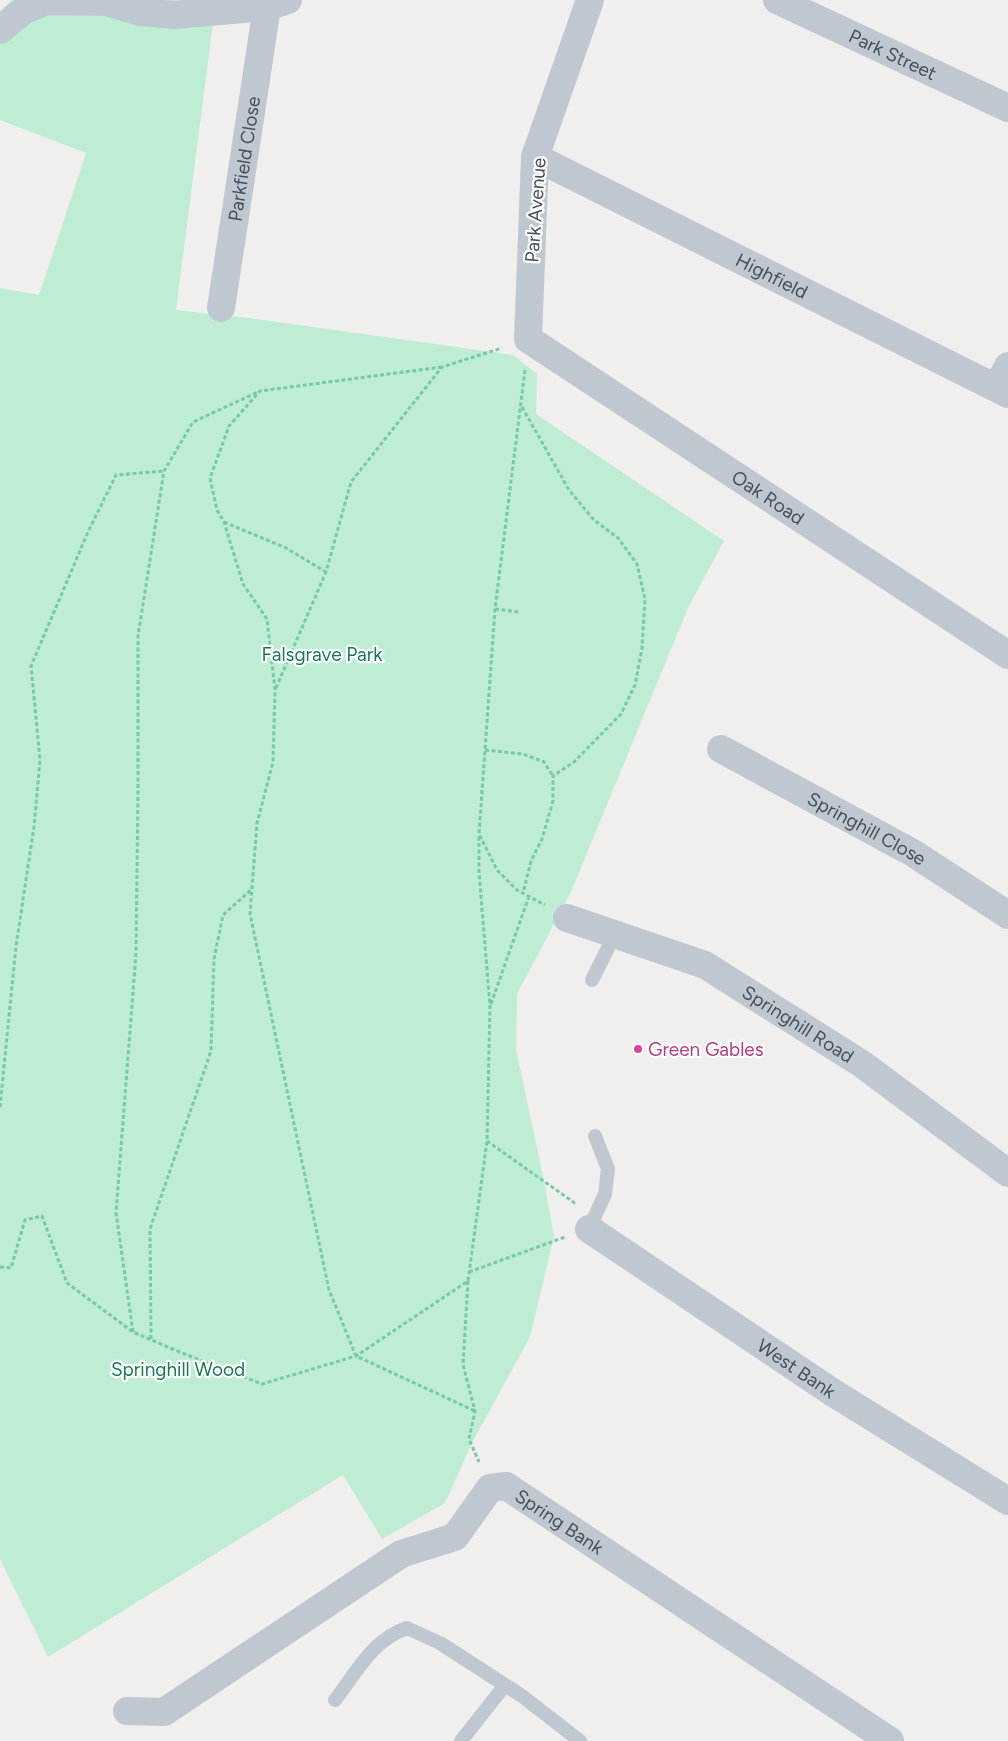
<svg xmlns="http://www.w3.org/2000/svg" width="1008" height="1741" font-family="Figtree,sans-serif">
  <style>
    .green { fill: #beedd4 }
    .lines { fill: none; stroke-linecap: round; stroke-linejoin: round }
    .path { stroke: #77caa7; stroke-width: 3; stroke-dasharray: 4 2.5; stroke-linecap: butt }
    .service { stroke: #bfc7d0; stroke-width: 14 }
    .minor { stroke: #bfc7d0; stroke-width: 28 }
    .hotel-dot { fill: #d1479c; stroke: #fff; stroke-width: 2 }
    .labels { text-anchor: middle; stroke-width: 4.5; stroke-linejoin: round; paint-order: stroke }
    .street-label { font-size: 19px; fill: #47505b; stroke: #fff }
    .park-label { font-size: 19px; fill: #1a7a51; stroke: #fff }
    .hotel-label { font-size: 19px; fill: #b23c85; stroke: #fff; text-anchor: start }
  </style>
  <rect width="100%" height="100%" fill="#f1eeee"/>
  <!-- green -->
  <path class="green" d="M 12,0 L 216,0 L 176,310 L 248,318 L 513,355 L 537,374 L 536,414 L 724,541 L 688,608 L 571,892 L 517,994 L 516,1049 L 543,1176 L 554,1236 L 530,1337 L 473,1441 L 445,1503 L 382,1539 L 343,1475 L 48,1657 L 0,1559 L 0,288 L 39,295 L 86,153 L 0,120 L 0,11 Z"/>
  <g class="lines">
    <!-- path -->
    <path class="path" d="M 442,367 L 260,391 L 229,426 L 210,478 L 217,510 L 224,522 L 243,584 L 267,619 L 275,689 L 273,762 L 257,823 L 250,914 L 329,1290 L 356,1356 L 475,1411
      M 525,370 L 495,609 L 479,834 L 497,870 L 517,890 L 545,905
      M 522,407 L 569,490 L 594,520 L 618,538 L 637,564 L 645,599 L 642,648 L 635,685 L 621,714 L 574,762 L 553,776 L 553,801 L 542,839 L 531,861 L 523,893
      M 224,522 L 286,548 L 326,572
      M 495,609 L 519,612
      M 276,688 L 326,572 L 351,482 L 442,367 L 502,348
      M 485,750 L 523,754 L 544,762 L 553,776
      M 491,1004 L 529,896
      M 0,1107 L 16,946 L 34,827 L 40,760 L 31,666 L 88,532 L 116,475 L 164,471
      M 487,1141 L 576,1204
      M 0,1267 L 11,1268 L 25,1220 L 42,1216 L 67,1283 L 133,1332 L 182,1353 L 262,1384 L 356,1356 L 468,1281 L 487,1141 L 490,1006 L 479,872 L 479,835
      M 469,1272 L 565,1237
      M 468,1281 L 463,1365 L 475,1411 L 469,1439 L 479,1462
      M 133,1332 L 116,1213 L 136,953 L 138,794 L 138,636 L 164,471 L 193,422 L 258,392
      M 151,1339 L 150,1229 L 211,1051 L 214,959 L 223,915 L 252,889"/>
    <!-- service -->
    <path class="service" d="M 592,980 L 615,934
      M 589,1229 L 605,1194 L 608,1169 L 595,1136
      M 505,1685 L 522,1696 L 580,1741
      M 335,1700 C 356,1673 373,1639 407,1628 L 440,1643 L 505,1685 L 461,1741"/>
    <!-- minor -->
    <g class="minor">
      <path id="s1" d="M 590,0 L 535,157 L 528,339 L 1008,655"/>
      <path id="s2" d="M 777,0 L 1008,108"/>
      <path d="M 0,30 L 23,11 L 46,1 L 107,2 L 140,12 L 174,15 L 267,7 L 288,0"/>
      <path id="s3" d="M 535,157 L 1008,394"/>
      <path id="s4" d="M 221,308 L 267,7"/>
      <path d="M 997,388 L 1008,366"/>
      <path id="s5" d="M 721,749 L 913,853 L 1008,915"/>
      <path id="s6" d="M 567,918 L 705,965 L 862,1064 L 1008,1173"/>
      <path id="s7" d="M 589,1229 L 832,1392 L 1008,1501"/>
      <path id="s8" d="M 127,1711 L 164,1712 L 401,1554 L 455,1537 L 490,1488 L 506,1486 L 890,1741"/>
    </g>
  </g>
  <!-- markers -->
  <circle class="hotel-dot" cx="638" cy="1049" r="5"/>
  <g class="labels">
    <!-- street labels -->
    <g class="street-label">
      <text dy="7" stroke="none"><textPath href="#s2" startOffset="128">Park Street</textPath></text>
      <text dy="7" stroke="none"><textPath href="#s4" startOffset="151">Parkfield Close</textPath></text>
      <text transform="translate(535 210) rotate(-86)" y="7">Park Avenue</text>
      <text dy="7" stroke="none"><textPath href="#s3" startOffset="265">Highfield</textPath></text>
      <text dy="7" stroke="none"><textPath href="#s1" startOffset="636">Oak Road</textPath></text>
      <text dy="7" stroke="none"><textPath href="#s5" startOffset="166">Springhill Close</textPath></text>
      <text dy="7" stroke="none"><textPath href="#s6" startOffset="256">Springhill Road</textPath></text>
      <text dy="7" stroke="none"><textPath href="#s7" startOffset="250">West Bank</textPath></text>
      <text dy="7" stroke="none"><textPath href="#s8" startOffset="519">Spring Bank</textPath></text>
    </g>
    <!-- park labels -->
    <g class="park-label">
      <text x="322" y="661">Falsgrave Park</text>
      <text x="178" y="1376">Springhill Wood</text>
    </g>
    <!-- hotel labels -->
    <g class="hotel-label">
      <text x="648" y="1056">Green Gables</text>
    </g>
  </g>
</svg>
